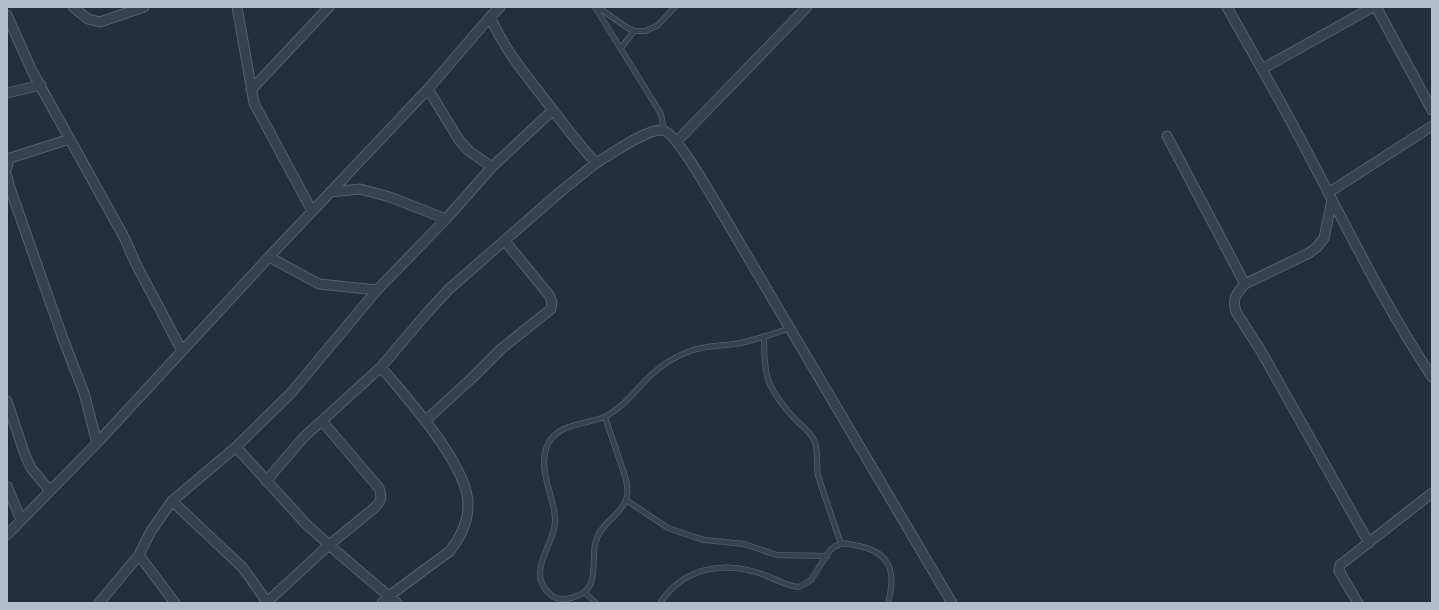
<svg xmlns="http://www.w3.org/2000/svg" width="1439" height="610" font-family="Helvetica,sans-serif">
  <style>
    .lines { fill: none; stroke-linecap: round; stroke-linejoin: round }
    .lane-casing { stroke: #565f6c; stroke-width: 6 }
    .street-casing { stroke: #565f6c; stroke-width: 11 }
    .lane { stroke: #38414e; stroke-width: 4.5 }
    .street { stroke: #38414e; stroke-width: 9 }
  </style>
  <rect width="100%" height="100%" fill="#242f3e"/>
  <g class="lines">
    <defs>
      <path id="lane" d="M 595,7 L 658,109 L 661,114 L 664,130
        M 598,7 L 626,27 L 634,31 L 645,31 L 657,26 L 675,7
        M 621,48 L 634,31
        M 764,336 C 764,349 764,363 767,376 C 771,391 783,406 793,417 C 800,425 809,430 814,440 C 819,450 816,464 818,476 L 841,544
        M 605,417 L 625,476 C 627,483 629,492 626,500 C 620,516 599,524 595,544 C 591,566 601,591 571,598 C 564,600 557,600 551,595 C 527,575 549,551 554,529 C 560,503 536,475 547,446 C 556,423 586,425 604,417 C 623,408 635,391 649,377 C 660,366 676,356 690,351 C 706,345 724,346 741,343 C 757,339 774,334 790,328
        M 626,500 L 668,528 L 694,537 L 705,540 L 744,544 L 777,555 L 827,556
        M 584,592 L 596,603
        M 660,603 C 683,568 723,560 762,574 C 774,578 786,586 799,587 L 811,580 L 828,553 C 831,549 836,545 841,544 C 844,543 850,544 853,545 C 868,547 885,553 890,569 C 893,580 891,592 888,603"/>
      <path id="street" d="M 73,7 L 88,19 L 100,22 L 144,7
        M 237,7 L 254,103 L 312,211
        M 500,7 L 490,17 C 505,50 524,73 546,101 C 562,122 578,144 596,163 C 610,155 646,129 662,130 C 675,131 708,190 716,203 L 952,603
        M 1227,7 C 1256,59 1286,110 1313,163 C 1351,236 1387,309 1432,377
        M 1376,7 L 1432,110
        M 7,15 L 32,71 L 124,237 L 136,264 L 182,351
        M 1262,69 L 1373,7
        M 428,89 L 459,140 L 469,151 L 492,167
        M 251,90 L 329,7
        M 7,93 L 41,85
        M 1167,136 L 1245,284 C 1236,294 1232,298 1236,312 L 1261,351 L 1369,543
        M 677,141 L 807,7
        M 7,159 L 70,139
        M 7,168 L 9,158
        M 7,176 L 9,185 L 62,336 L 84,393 L 97,443
        M 330,192 L 360,189 L 390,197 L 446,219
        M 1328,193 L 1432,126
        M 269,257 L 319,284 L 377,290
        M 1245,284 L 1309,253 L 1317,247 L 1324,238 L 1332,200
        M 381,367 C 406,397 470,467 468,506 C 468,522 459,539 450,551 L 389,596 L 382,603
        M 7,401 L 25,455 L 31,468 L 50,491
        M 425,421 L 471,379 L 501,349 L 551,309 L 552,302 L 549,295 L 505,241
        M 236,447 L 306,524 L 337,552 L 397,603
        M 266,481 L 304,437 L 381,367 L 426,314 L 449,289 L 560,192 L 596,163
        M 7,486 L 21,520
        M 172,501 L 242,567 L 251,579 L 267,602
        M 7,535 L 97,443 L 269,257 L 428,89 L 490,17
        M 139,555 L 175,603
        M 99,603 L 139,555 L 151,531 L 172,501 L 236,447 L 291,393 L 377,290 L 446,219 L 492,167 L 553,110
        M 266,603 L 329,545 L 373,509 C 380,503 383,498 379,488 L 322,421
        M 1358,603 L 1339,571 L 1340,565 L 1432,493"/>
    </defs>
    <!-- lane casing -->
    <use href="#lane" class="lane-casing"/>
    <!-- street casing -->
    <use href="#street" class="street-casing"/>
    <!-- lane -->
    <use href="#lane" class="lane"/>
    <!-- street -->
    <use href="#street" class="street"/>
  </g>
  <!-- border -->
  <rect width="1439" height="610" fill="none" stroke="#b4bcc9" stroke-width="16"/>
</svg>
